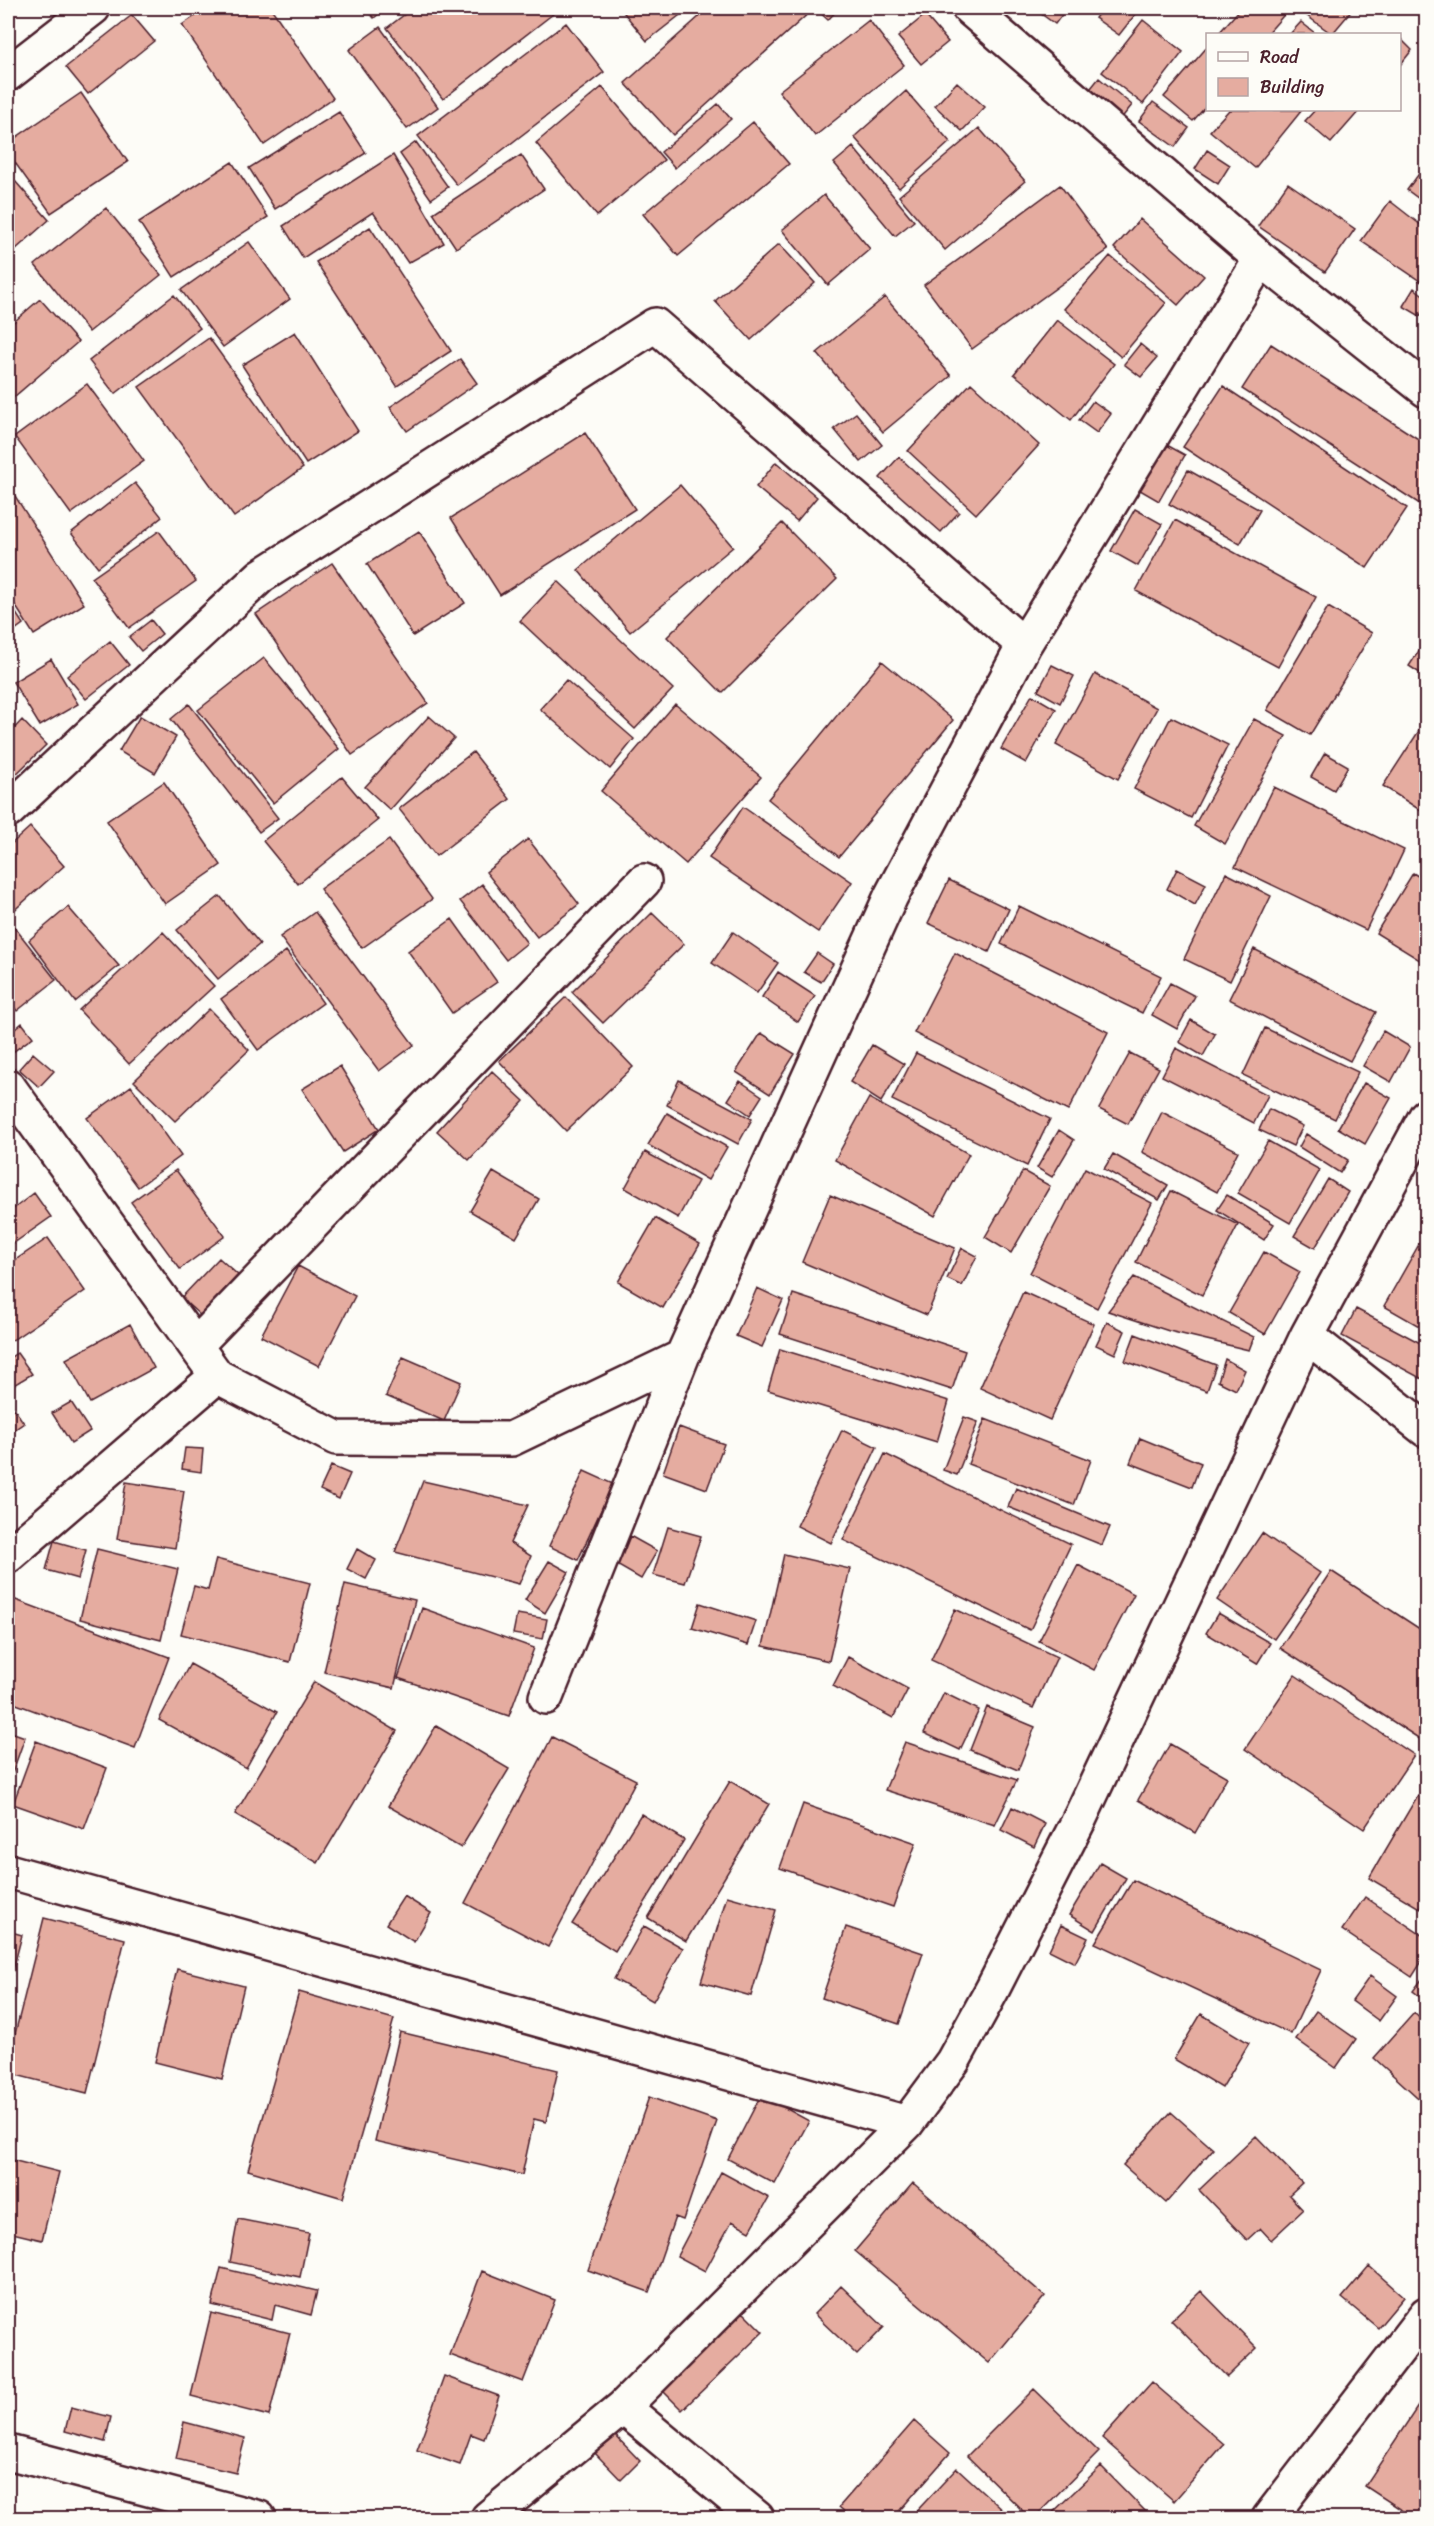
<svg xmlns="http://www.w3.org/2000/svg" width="1434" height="2526" font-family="Sriracha,sans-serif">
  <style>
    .building { fill: #e5aca0; stroke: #4a1f2b; stroke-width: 1.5 }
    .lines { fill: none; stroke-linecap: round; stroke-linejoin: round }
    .minor-casing { stroke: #4a1f2b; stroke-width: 38 }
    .minor { stroke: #fdfcf7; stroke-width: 33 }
  </style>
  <rect width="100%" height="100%" fill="#fdfcf7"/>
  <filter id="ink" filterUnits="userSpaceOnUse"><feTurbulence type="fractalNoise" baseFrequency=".0167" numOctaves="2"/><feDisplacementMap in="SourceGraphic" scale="12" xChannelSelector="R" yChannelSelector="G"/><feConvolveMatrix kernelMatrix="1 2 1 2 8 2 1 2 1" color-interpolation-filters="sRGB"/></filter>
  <g filter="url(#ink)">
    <!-- building -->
    <path class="building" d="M 207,8 L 271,8 L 333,98 L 264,145 L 182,25 Z
      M 365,8 L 386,8 L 374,18 Z
      M 413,8 L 547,8 L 553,14 L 443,99 L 387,28 Z
      M 620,8 L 689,8 L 647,41 Z
      M 709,8 L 806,8 L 810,12 L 673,135 L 625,83 Z
      M 815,8 L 839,8 L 828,20 Z
      M 1033,8 L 1067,8 L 1055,24 Z
      M 1103,8 L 1134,8 L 1138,11 L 1119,35 L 1095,18 Z
      M 1241,8 L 1290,8 L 1267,34 L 1218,34 Z
      M 1308,8 L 1354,8 L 1332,34 L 1303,13 Z
      M 132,15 L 154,41 L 88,94 L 66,67 Z
      M 925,15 L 948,42 L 921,64 L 898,37 Z
      M 869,20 L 904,65 L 815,136 L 779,91 Z
      M 1143,20 L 1183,52 L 1143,104 L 1102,72 Z
      M 1301,22 L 1316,34 L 1290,34 Z
      M 566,23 L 604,72 L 457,185 L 418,136 Z
      M 380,27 L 438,107 L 407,129 L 349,50 Z
      M 1400,38 L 1412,50 L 1400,65 Z
      M 1208,46 L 1208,104 L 1193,121 L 1164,97 Z
      M 1099,78 L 1132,105 L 1120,120 L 1087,93 Z
      M 957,82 L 985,107 L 962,131 L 935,106 Z
      M 602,87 L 664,160 L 597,216 L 536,143 Z
      M 906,91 L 950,142 L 899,188 L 854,137 Z
      M 81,93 L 128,162 L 51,213 L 8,153 L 8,143 Z
      M 1153,102 L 1189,128 L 1175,147 L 1139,121 Z
      M 718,104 L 731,119 L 675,168 L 661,152 Z
      M 1229,110 L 1302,110 L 1255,168 L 1210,131 Z
      M 1315,110 L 1360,110 L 1331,143 L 1305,121 Z
      M 339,112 L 366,153 L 275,209 L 249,168 Z
      M 753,122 L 789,164 L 678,256 L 643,214 Z
      M 979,128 L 1025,181 L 945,250 L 899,196 Z
      M 416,142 L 448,187 L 431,199 L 400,154 Z
      M 853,147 L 914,221 L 895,236 L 834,163 Z
      M 1207,150 L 1230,165 L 1218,184 L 1195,169 Z
      M 393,155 L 444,243 L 408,263 L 373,212 L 303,258 L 283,226 Z
      M 521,155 L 544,189 L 456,248 L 433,213 Z
      M 232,162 L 268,217 L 174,277 L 139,222 Z
      M 1426,164 L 1426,204 L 1407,190 Z
      M 8,173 L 49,220 L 8,256 Z
      M 1288,183 L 1355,229 L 1325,272 L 1258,226 Z
      M 1060,185 L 1108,250 L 972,349 L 924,285 Z
      M 824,195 L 870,249 L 828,285 L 782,230 Z
      M 1390,201 L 1426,229 L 1426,285 L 1361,241 Z
      M 106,208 L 161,275 L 89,332 L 35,265 Z
      M 1140,219 L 1204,276 L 1178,305 L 1114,248 Z
      M 370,227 L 451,351 L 397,386 L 316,262 Z
      M 249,242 L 290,299 L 223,347 L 181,290 Z
      M 779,244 L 815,283 L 751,340 L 715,301 Z
      M 1110,256 L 1166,303 L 1121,357 L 1064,309 Z
      M 1414,288 L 1426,297 L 1426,306 L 1420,316 L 1403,306 Z
      M 174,295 L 200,328 L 115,394 L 89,361 Z
      M 885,297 L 951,376 L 883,432 L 817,353 Z
      M 40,299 L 78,342 L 8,402 L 8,327 Z
      M 1057,320 L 1114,364 L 1071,420 L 1014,374 Z
      M 295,332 L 358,431 L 306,464 L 242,365 Z
      M 209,338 L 303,468 L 234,517 L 139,387 Z
      M 1140,344 L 1157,358 L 1141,377 L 1124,364 Z
      M 1271,344 L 1426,444 L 1426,508 L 1242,389 Z
      M 460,359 L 477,383 L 407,431 L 390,407 Z
      M 971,383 L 1039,445 L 976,514 L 908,451 Z
      M 87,384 L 144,461 L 71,514 L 15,437 Z
      M 1223,386 L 1407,508 L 1367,568 L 1183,447 Z
      M 1093,401 L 1111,414 L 1097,433 L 1079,420 Z
      M 856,413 L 882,445 L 861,462 L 834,429 Z
      M 585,433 L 635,509 L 500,595 L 451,518 Z
      M 1165,444 L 1185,455 L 1159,501 L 1140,490 Z
      M 899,457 L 959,512 L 941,532 L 880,478 Z
      M 776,462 L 817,497 L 797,521 L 756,487 Z
      M 1188,470 L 1260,510 L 1240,544 L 1169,504 Z
      M 135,483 L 162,517 L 98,567 L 71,533 Z
      M 8,485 L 84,604 L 34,635 L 8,594 Z
      M 680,485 L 733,547 L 630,632 L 578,570 Z
      M 1135,509 L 1162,524 L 1138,566 L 1111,551 Z
      M 1175,520 L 1316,597 L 1278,667 L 1136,591 Z
      M 782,523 L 837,579 L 722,693 L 667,637 Z
      M 159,531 L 196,581 L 129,628 L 92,578 Z
      M 419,531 L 465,603 L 413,636 L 367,564 Z
      M 332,563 L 428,703 L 352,755 L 256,614 Z
      M 558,581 L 673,689 L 635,729 L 520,621 Z
      M 8,601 L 23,624 L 8,635 Z
      M 1328,607 L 1372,633 L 1310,735 L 1267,710 Z
      M 151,620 L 162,634 L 141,651 L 129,637 Z
      M 1426,640 L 1426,677 L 1409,666 Z
      M 110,641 L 129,665 L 86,699 L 67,676 Z
      M 264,658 L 339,749 L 273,803 L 198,710 Z
      M 51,659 L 78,704 L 40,726 L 13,682 Z
      M 882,661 L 953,720 L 839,857 L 768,799 Z
      M 1052,665 L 1074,676 L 1060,703 L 1038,691 Z
      M 1095,674 L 1157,708 L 1118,779 L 1056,745 Z
      M 566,680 L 634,739 L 610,769 L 540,709 Z
      M 1032,695 L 1056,709 L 1026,763 L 1001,749 Z
      M 189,704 L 278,818 L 259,832 L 171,719 Z
      M 675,704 L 761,777 L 686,864 L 601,791 Z
      M 140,716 L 176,737 L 155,773 L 119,751 Z
      M 429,716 L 454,738 L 390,810 L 365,787 Z
      M 1171,717 L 1228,745 L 1191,818 L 1134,789 Z
      M 1254,719 L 1286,736 L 1225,844 L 1194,826 Z
      M 22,720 L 46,745 L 8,782 L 8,735 Z
      M 1426,720 L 1426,814 L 1383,786 Z
      M 473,752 L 510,799 L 436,856 L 399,809 Z
      M 1325,753 L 1348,766 L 1334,790 L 1311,777 Z
      M 342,777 L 378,820 L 298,884 L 263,841 Z
      M 164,782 L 221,865 L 165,904 L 107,821 Z
      M 1274,787 L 1404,850 L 1366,930 L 1235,867 Z
      M 743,807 L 852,882 L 818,932 L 709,858 Z
      M 30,827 L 64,866 L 11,913 L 8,908 L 8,847 Z
      M 528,839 L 579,904 L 537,937 L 486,872 Z
      M 389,840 L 432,899 L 362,948 L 320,889 Z
      M 1177,869 L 1206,884 L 1195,905 L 1167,889 Z
      M 1226,873 L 1271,896 L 1230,981 L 1184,959 Z
      M 1413,873 L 1426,881 L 1426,964 L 1376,933 Z
      M 949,880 L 1009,909 L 989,952 L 928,923 Z
      M 482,884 L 527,943 L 506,960 L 460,901 Z
      M 220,896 L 260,944 L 218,979 L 177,930 Z
      M 1019,906 L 1161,976 L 1142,1013 L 1001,944 Z
      M 68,907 L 119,966 L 75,1002 L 29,940 Z
      M 315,912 L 414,1045 L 379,1071 L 280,937 Z
      M 652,913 L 684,944 L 603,1023 L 572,992 Z
      M 8,919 L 56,980 L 17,1011 L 8,999 Z
      M 452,919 L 497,982 L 452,1013 L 408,951 Z
      M 163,932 L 214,986 L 129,1064 L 79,1010 Z
      M 733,932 L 778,963 L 757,993 L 712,963 Z
      M 1254,949 L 1376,1012 L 1350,1061 L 1229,999 Z
      M 286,951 L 323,1003 L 258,1050 L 221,999 Z
      M 817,953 L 833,964 L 821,982 L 804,972 Z
      M 955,953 L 1108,1032 L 1068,1111 L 914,1033 Z
      M 778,972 L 815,996 L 798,1022 L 762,997 Z
      M 1170,983 L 1195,996 L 1177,1029 L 1152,1015 Z
      M 566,997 L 633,1067 L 566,1131 L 499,1061 Z
      M 209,1009 L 249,1050 L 175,1121 L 134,1081 Z
      M 1191,1020 L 1215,1034 L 1203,1056 L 1179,1042 Z
      M 22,1023 L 33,1037 L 10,1054 L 8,1050 L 8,1035 Z
      M 1265,1028 L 1358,1072 L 1335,1119 L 1243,1075 Z
      M 1383,1031 L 1410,1047 L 1391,1082 L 1363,1066 Z
      M 761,1033 L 795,1054 L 770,1094 L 736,1072 Z
      M 872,1045 L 904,1064 L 881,1102 L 850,1082 Z
      M 1176,1048 L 1268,1095 L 1254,1123 L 1162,1076 Z
      M 33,1053 L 54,1071 L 39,1087 L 19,1069 Z
      M 916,1053 L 1050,1119 L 1027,1166 L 892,1100 Z
      M 1130,1053 L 1159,1068 L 1128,1124 L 1099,1109 Z
      M 340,1066 L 379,1129 L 343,1152 L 302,1089 Z
      M 492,1071 L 524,1101 L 469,1160 L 437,1131 Z
      M 679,1080 L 752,1119 L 738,1144 L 667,1105 Z
      M 740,1081 L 762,1096 L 750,1115 L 728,1100 Z
      M 1364,1083 L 1391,1098 L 1365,1144 L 1338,1128 Z
      M 131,1086 L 181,1156 L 138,1187 L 87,1118 Z
      M 869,1098 L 969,1154 L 935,1216 L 835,1160 Z
      M 1269,1109 L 1303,1126 L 1293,1146 L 1259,1130 Z
      M 1162,1112 L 1238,1151 L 1217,1192 L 1142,1152 Z
      M 667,1113 L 727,1147 L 708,1180 L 648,1145 Z
      M 1059,1130 L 1074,1140 L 1052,1177 L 1037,1168 Z
      M 1306,1134 L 1348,1160 L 1340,1173 L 1299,1147 Z
      M 1268,1141 L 1320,1170 L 1290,1223 L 1238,1193 Z
      M 645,1152 L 698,1181 L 678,1218 L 625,1188 Z
      M 1113,1154 L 1168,1185 L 1159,1200 L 1104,1169 Z
      M 1085,1168 L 1152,1203 L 1097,1308 L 1030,1273 Z
      M 176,1170 L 225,1236 L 180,1269 L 131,1202 Z
      M 1023,1171 L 1050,1186 L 1011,1253 L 985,1237 Z
      M 493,1172 L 539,1199 L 516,1238 L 470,1211 Z
      M 1328,1179 L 1348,1192 L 1315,1248 L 1294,1236 Z
      M 1171,1191 L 1238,1225 L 1202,1295 L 1136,1262 Z
      M 34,1193 L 51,1217 L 14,1243 L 8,1235 L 8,1213 Z
      M 830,1195 L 955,1248 L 927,1315 L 802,1262 Z
      M 1227,1195 L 1274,1224 L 1264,1240 L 1217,1210 Z
      M 655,1218 L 700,1244 L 663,1308 L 618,1282 Z
      M 1426,1232 L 1426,1330 L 1384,1306 Z
      M 48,1238 L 85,1291 L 8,1343 L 8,1265 Z
      M 962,1248 L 977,1256 L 962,1286 L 947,1279 Z
      M 1264,1252 L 1300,1272 L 1265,1334 L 1229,1313 Z
      M 219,1258 L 238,1275 L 201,1316 L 181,1298 Z
      M 298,1266 L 355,1296 L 319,1366 L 261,1336 Z
      M 1134,1277 L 1254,1337 L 1249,1350 L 1169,1331 L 1108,1311 Z
      M 757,1288 L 783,1300 L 762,1347 L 736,1336 Z
      M 1023,1292 L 1094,1324 L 1050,1420 L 980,1388 Z
      M 793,1294 L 965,1351 L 952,1390 L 780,1334 Z
      M 1356,1309 L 1426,1346 L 1426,1381 L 1342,1336 Z
      M 1107,1322 L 1125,1331 L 1115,1354 L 1096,1345 Z
      M 130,1324 L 154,1368 L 90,1403 L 66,1359 Z
      M 1135,1334 L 1216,1365 L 1207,1391 L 1125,1361 Z
      M 780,1349 L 949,1401 L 937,1442 L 768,1390 Z
      M 17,1353 L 32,1374 L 12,1386 L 8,1380 L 8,1359 Z
      M 403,1357 L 461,1382 L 444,1421 L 386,1396 Z
      M 1225,1359 L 1245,1370 L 1236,1390 L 1218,1381 Z
      M 8,1400 L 24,1423 L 8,1434 Z
      M 71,1402 L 90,1431 L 71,1443 L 52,1413 Z
      M 964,1417 L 978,1422 L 957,1475 L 943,1470 Z
      M 985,1419 L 1091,1460 L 1074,1505 L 968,1464 Z
      M 679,1427 L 724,1444 L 707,1489 L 663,1473 Z
      M 842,1430 L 877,1447 L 831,1543 L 797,1526 Z
      M 1140,1438 L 1201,1463 L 1192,1487 L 1130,1463 Z
      M 185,1448 L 203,1449 L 201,1472 L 182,1469 Z
      M 885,1454 L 1071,1544 L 1030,1630 L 843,1540 Z
      M 331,1466 L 350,1474 L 339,1499 L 320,1490 Z
      M 584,1471 L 613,1484 L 578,1560 L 549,1546 Z
      M 423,1481 L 528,1505 L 510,1543 L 531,1556 L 519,1584 L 395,1552 Z
      M 126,1482 L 184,1491 L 175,1548 L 117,1539 Z
      M 1016,1488 L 1110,1527 L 1102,1545 L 1008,1507 Z
      M 668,1527 L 701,1536 L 685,1583 L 653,1575 Z
      M 1262,1533 L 1320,1573 L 1274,1639 L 1217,1600 Z
      M 630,1536 L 657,1551 L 641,1579 L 615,1564 Z
      M 54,1541 L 86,1550 L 78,1579 L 46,1570 Z
      M 97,1549 L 178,1569 L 161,1640 L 80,1619 Z
      M 357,1549 L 376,1560 L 366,1579 L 347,1569 Z
      M 784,1554 L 850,1569 L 829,1661 L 763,1646 Z
      M 216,1559 L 310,1583 L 290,1662 L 181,1634 L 194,1586 L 208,1590 Z
      M 549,1561 L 569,1572 L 545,1613 L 525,1600 Z
      M 1078,1565 L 1134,1594 L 1094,1670 L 1039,1641 Z
      M 1331,1571 L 1426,1633 L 1426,1743 L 1280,1648 Z
      M 345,1584 L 415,1600 L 394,1688 L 324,1672 Z
      M 13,1599 L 169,1657 L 135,1748 L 8,1701 L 8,1613 Z
      M 700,1603 L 756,1621 L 748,1645 L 692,1628 Z
      M 422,1608 L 534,1648 L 509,1716 L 398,1678 Z
      M 955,1609 L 1057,1657 L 1033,1708 L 931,1660 Z
      M 1218,1613 L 1270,1643 L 1257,1664 L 1206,1633 Z
      M 517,1614 L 547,1619 L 543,1639 L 513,1634 Z
      M 848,1657 L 908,1689 L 893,1718 L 833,1686 Z
      M 190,1664 L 277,1712 L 246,1768 L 159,1720 Z
      M 1295,1675 L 1414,1755 L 1364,1829 L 1245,1749 Z
      M 314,1682 L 397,1731 L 318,1863 L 235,1814 Z
      M 944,1693 L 979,1710 L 960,1750 L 924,1733 Z
      M 987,1707 L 1035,1727 L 1018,1770 L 970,1750 Z
      M 436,1726 L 509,1769 L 461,1848 L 388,1806 Z
      M 8,1731 L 25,1737 L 8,1785 Z
      M 552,1737 L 636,1780 L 548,1947 L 465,1903 Z
      M 36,1741 L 107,1768 L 84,1829 L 13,1804 Z
      M 905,1742 L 1017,1780 L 995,1825 L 885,1790 Z
      M 1170,1744 L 1227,1777 L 1195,1833 L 1138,1800 Z
      M 730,1781 L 769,1804 L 686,1941 L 648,1918 Z
      M 1418,1795 L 1426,1800 L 1426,1912 L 1369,1878 Z
      M 803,1804 L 916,1843 L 893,1907 L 780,1868 Z
      M 1012,1807 L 1045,1824 L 1034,1847 L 1001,1830 Z
      M 641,1814 L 684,1840 L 615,1951 L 572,1924 Z
      M 1100,1863 L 1126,1878 L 1095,1931 L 1069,1915 Z
      M 1133,1880 L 1321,1970 L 1291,2034 L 1095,1943 Z
      M 404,1896 L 431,1913 L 414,1942 L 386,1924 Z
      M 727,1896 L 776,1910 L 751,1996 L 701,1982 Z
      M 1365,1897 L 1426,1938 L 1426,1955 L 1412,1977 L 1342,1930 Z
      M 44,1918 L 125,1939 L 87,2093 L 8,2073 L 8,2062 Z
      M 1061,1925 L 1088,1938 L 1075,1963 L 1049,1950 Z
      M 644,1926 L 683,1948 L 653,2001 L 614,1979 Z
      M 846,1927 L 923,1953 L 899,2024 L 822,1998 Z
      M 8,1931 L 22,1935 L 8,1989 Z
      M 177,1969 L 244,1986 L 222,2079 L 155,2062 Z
      M 1426,1974 L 1426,2001 L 1413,1991 Z
      M 1370,1976 L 1397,1996 L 1379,2021 L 1352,2001 Z
      M 299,1992 L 394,2019 L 343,2198 L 248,2170 Z
      M 1316,2011 L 1356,2039 L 1336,2068 L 1296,2039 Z
      M 1414,2013 L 1426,2024 L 1426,2105 L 1374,2058 Z
      M 1201,2014 L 1249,2043 L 1222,2088 L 1174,2059 Z
      M 400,2032 L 558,2070 L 546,2122 L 534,2119 L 522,2175 L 375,2141 Z
      M 761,2095 L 809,2121 L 775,2184 L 728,2159 Z
      M 649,2097 L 717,2121 L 683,2220 L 675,2217 L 649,2292 L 588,2270 Z
      M 1171,2112 L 1213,2149 L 1166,2203 L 1123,2165 Z
      M 1256,2136 L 1302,2183 L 1289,2195 L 1303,2210 L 1271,2240 L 1260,2228 L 1247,2240 L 1199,2190 Z
      M 8,2159 L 59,2172 L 42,2240 L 8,2232 Z
      M 721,2172 L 769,2198 L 750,2231 L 732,2221 L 705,2271 L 677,2256 Z
      M 913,2183 L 1045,2296 L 989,2363 L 855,2251 Z
      M 238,2219 L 309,2233 L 300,2277 L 230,2262 Z
      M 1369,2266 L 1404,2297 L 1378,2328 L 1342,2298 Z
      M 221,2268 L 317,2291 L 311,2315 L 275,2305 L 272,2320 L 212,2305 Z
      M 482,2271 L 555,2300 L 523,2382 L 450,2355 Z
      M 841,2286 L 884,2327 L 857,2355 L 814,2314 Z
      M 1201,2291 L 1257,2348 L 1227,2377 L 1171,2320 Z
      M 743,2312 L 763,2332 L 682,2410 L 662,2390 Z
      M 211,2313 L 290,2333 L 269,2416 L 191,2396 Z
      M 444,2376 L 499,2396 L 484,2439 L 471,2434 L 460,2465 L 417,2450 Z
      M 1152,2382 L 1224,2444 L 1174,2501 L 1102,2438 Z
      M 1034,2389 L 1099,2452 L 1034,2518 L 1030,2518 L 967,2456 Z
      M 1426,2394 L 1426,2518 L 1414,2518 L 1365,2486 Z
      M 71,2407 L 111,2417 L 105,2442 L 65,2431 Z
      M 914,2421 L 950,2453 L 893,2518 L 852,2518 L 839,2507 Z
      M 184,2422 L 245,2438 L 236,2473 L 176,2459 Z
      M 612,2432 L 640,2461 L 621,2480 L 593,2451 Z
      M 1101,2466 L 1152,2518 L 1047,2518 Z
      M 957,2468 L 1006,2513 L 1001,2518 L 910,2518 Z"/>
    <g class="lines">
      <defs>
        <path id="minor" d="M 969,8 L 1261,259 L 1426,390
          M 8,74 L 93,8
          M 8,811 L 261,576 L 655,325 L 1024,645
          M 8,1086 L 217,1376 L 336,1438 L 511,1439 L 682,1357 L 891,896 L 1024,645 L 1261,259
          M 1307,1336 L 1426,1430
          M 196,1345 L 644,881
          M 8,1556 L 217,1376
          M 546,1697 L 682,1357
          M 8,1871 L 907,2123
          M 623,2407 L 757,2518
          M 8,2452 L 259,2518
          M 488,2518 L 623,2407 L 907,2123 L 953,2061 L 992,1990 L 1080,1818 L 1307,1336 L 1426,1116
          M 1269,2518 L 1426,2314"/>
      </defs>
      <!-- minor casing -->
      <use href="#minor" class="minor-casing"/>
      <!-- minor -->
      <use href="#minor" class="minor"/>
    </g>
  </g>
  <!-- margin -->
  <rect width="1434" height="2526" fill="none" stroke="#fdfcf7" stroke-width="30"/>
  <rect x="15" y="15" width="1404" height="2496" fill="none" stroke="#4a1f2b" stroke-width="2" filter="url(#ink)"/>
  <!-- legend -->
  <rect x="1206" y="33" width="195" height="78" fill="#fdfcf7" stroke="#b5a4a5" stroke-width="1.5"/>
  <rect x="1218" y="52" width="30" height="9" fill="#fdfcf7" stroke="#b5a4a5" stroke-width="1.5"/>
  <text x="1260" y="63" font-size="18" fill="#4a1f2b">Road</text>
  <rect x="1218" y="78" width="30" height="18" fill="#e5aca0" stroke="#b5a4a5" stroke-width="1.5"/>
  <text x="1260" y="93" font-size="18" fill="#4a1f2b">Building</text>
</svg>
